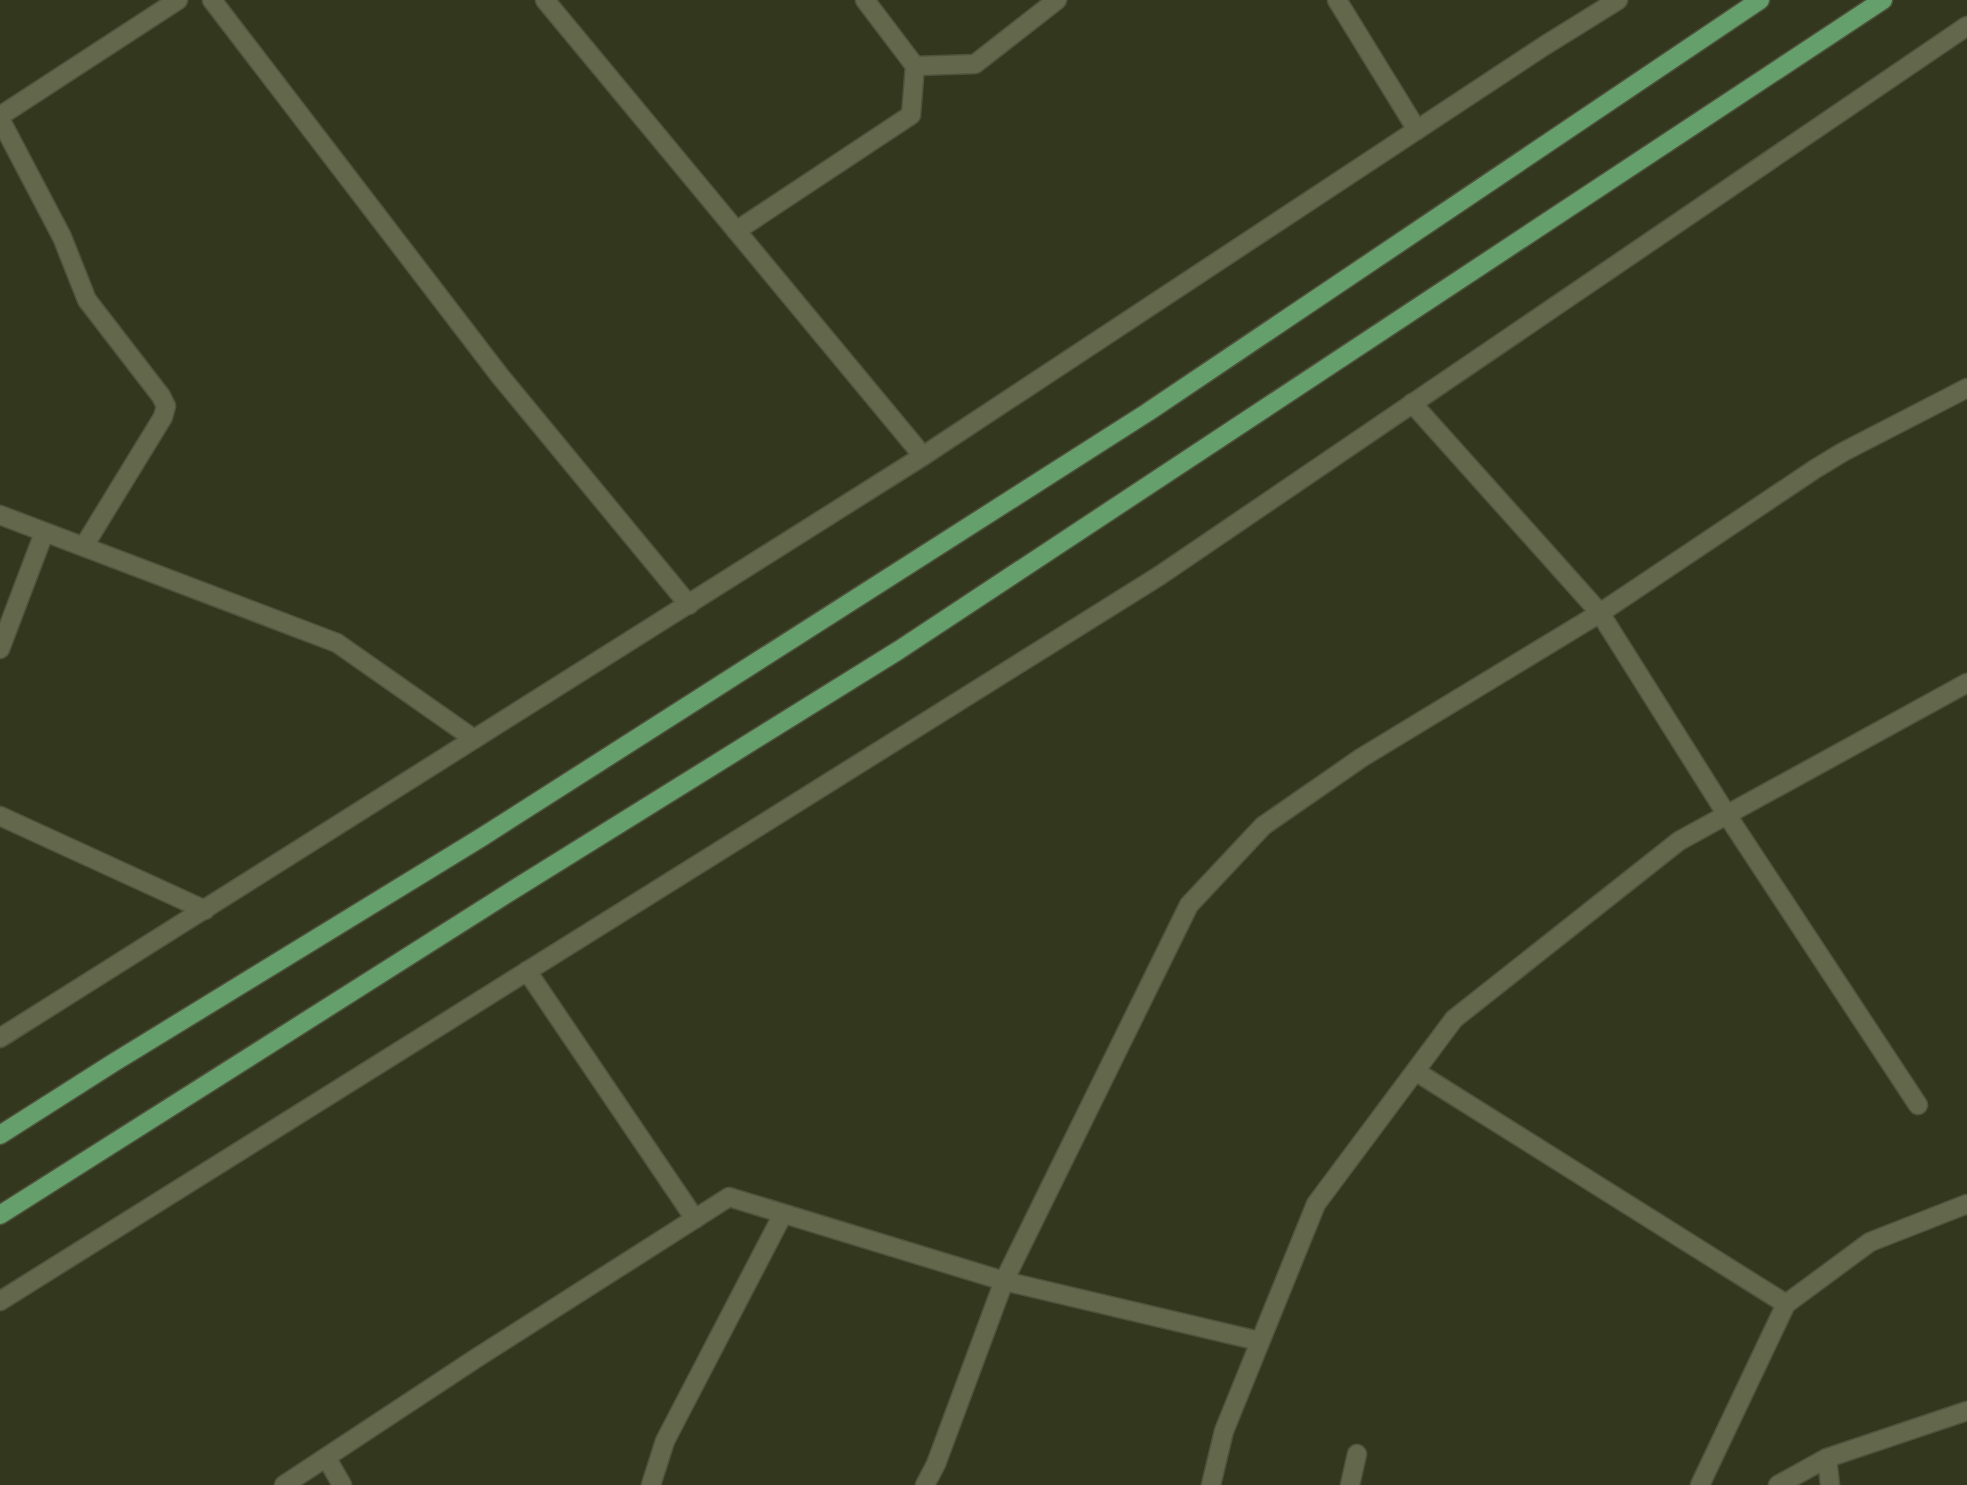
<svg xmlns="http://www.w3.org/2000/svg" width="1967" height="1485" font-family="'Source Serif 4',serif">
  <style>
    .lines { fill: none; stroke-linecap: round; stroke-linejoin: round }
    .minor-casing { stroke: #4f523c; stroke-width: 21 }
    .tertiary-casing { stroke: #4f523c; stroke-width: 21 }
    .trunk-casing { stroke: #4f523c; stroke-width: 21 }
    .minor { stroke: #63684d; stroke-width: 18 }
    .tertiary { stroke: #63684d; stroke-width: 18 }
    .trunk { stroke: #649f6c; stroke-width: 18 }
  </style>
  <rect width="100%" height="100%" fill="#33371e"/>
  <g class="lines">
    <defs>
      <path id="minor" d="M 212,0 L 500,376 L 689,605
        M 545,0 L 923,456
        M 865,0 L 915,66 L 975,64 L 1057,0
        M 1337,0 L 1417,130
        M 0,116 L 178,0
        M 0,119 L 62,237 L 87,300 L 161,396 L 166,406 L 163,417 L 84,546
        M 736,231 L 911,115 L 915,66
        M 1412,403 L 1600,613 L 1727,815 L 1918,1105
        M 0,515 L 337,643 L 474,739
        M 0,649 L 44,533
        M 0,816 L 205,910
        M 527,971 L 695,1219
        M 1415,1071 L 1786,1304
        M 326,1457 L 342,1485
        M 1827,1458 L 1830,1485
        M 284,1485 L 478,1357 L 729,1197 L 1004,1281 L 1259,1341
        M 651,1485 L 665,1441 L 783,1214
        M 925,1485 L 936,1464 L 1004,1281 L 1189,905 L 1263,826 L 1361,758 L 1600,613 L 1815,469 L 1843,452 L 1967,388
        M 1211,1485 L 1224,1431 L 1316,1204 L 1454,1019 L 1679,841 L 1967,683
        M 1350,1485 L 1357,1454
        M 1700,1485 L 1786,1304 L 1870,1242 L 1967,1204
        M 1778,1485 L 1827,1458 L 1967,1411"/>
      <path id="tertiary" d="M 0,1038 L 923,456 L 1544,46 L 1618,0
        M 0,1301 L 1159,576 L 1967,26"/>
      <path id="trunk" d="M 0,1135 L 113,1063 L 482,837 L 1148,412 L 1760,0
        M 0,1215 L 505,895 L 899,650 L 1883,0"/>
    </defs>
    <!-- minor casing -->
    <use href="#minor" class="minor-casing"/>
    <!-- tertiary casing -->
    <use href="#tertiary" class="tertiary-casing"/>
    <!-- trunk casing -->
    <use href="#trunk" class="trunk-casing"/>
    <!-- minor -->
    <use href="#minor" class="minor"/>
    <!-- tertiary -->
    <use href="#tertiary" class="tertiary"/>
    <!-- trunk -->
    <use href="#trunk" class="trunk"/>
  </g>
</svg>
